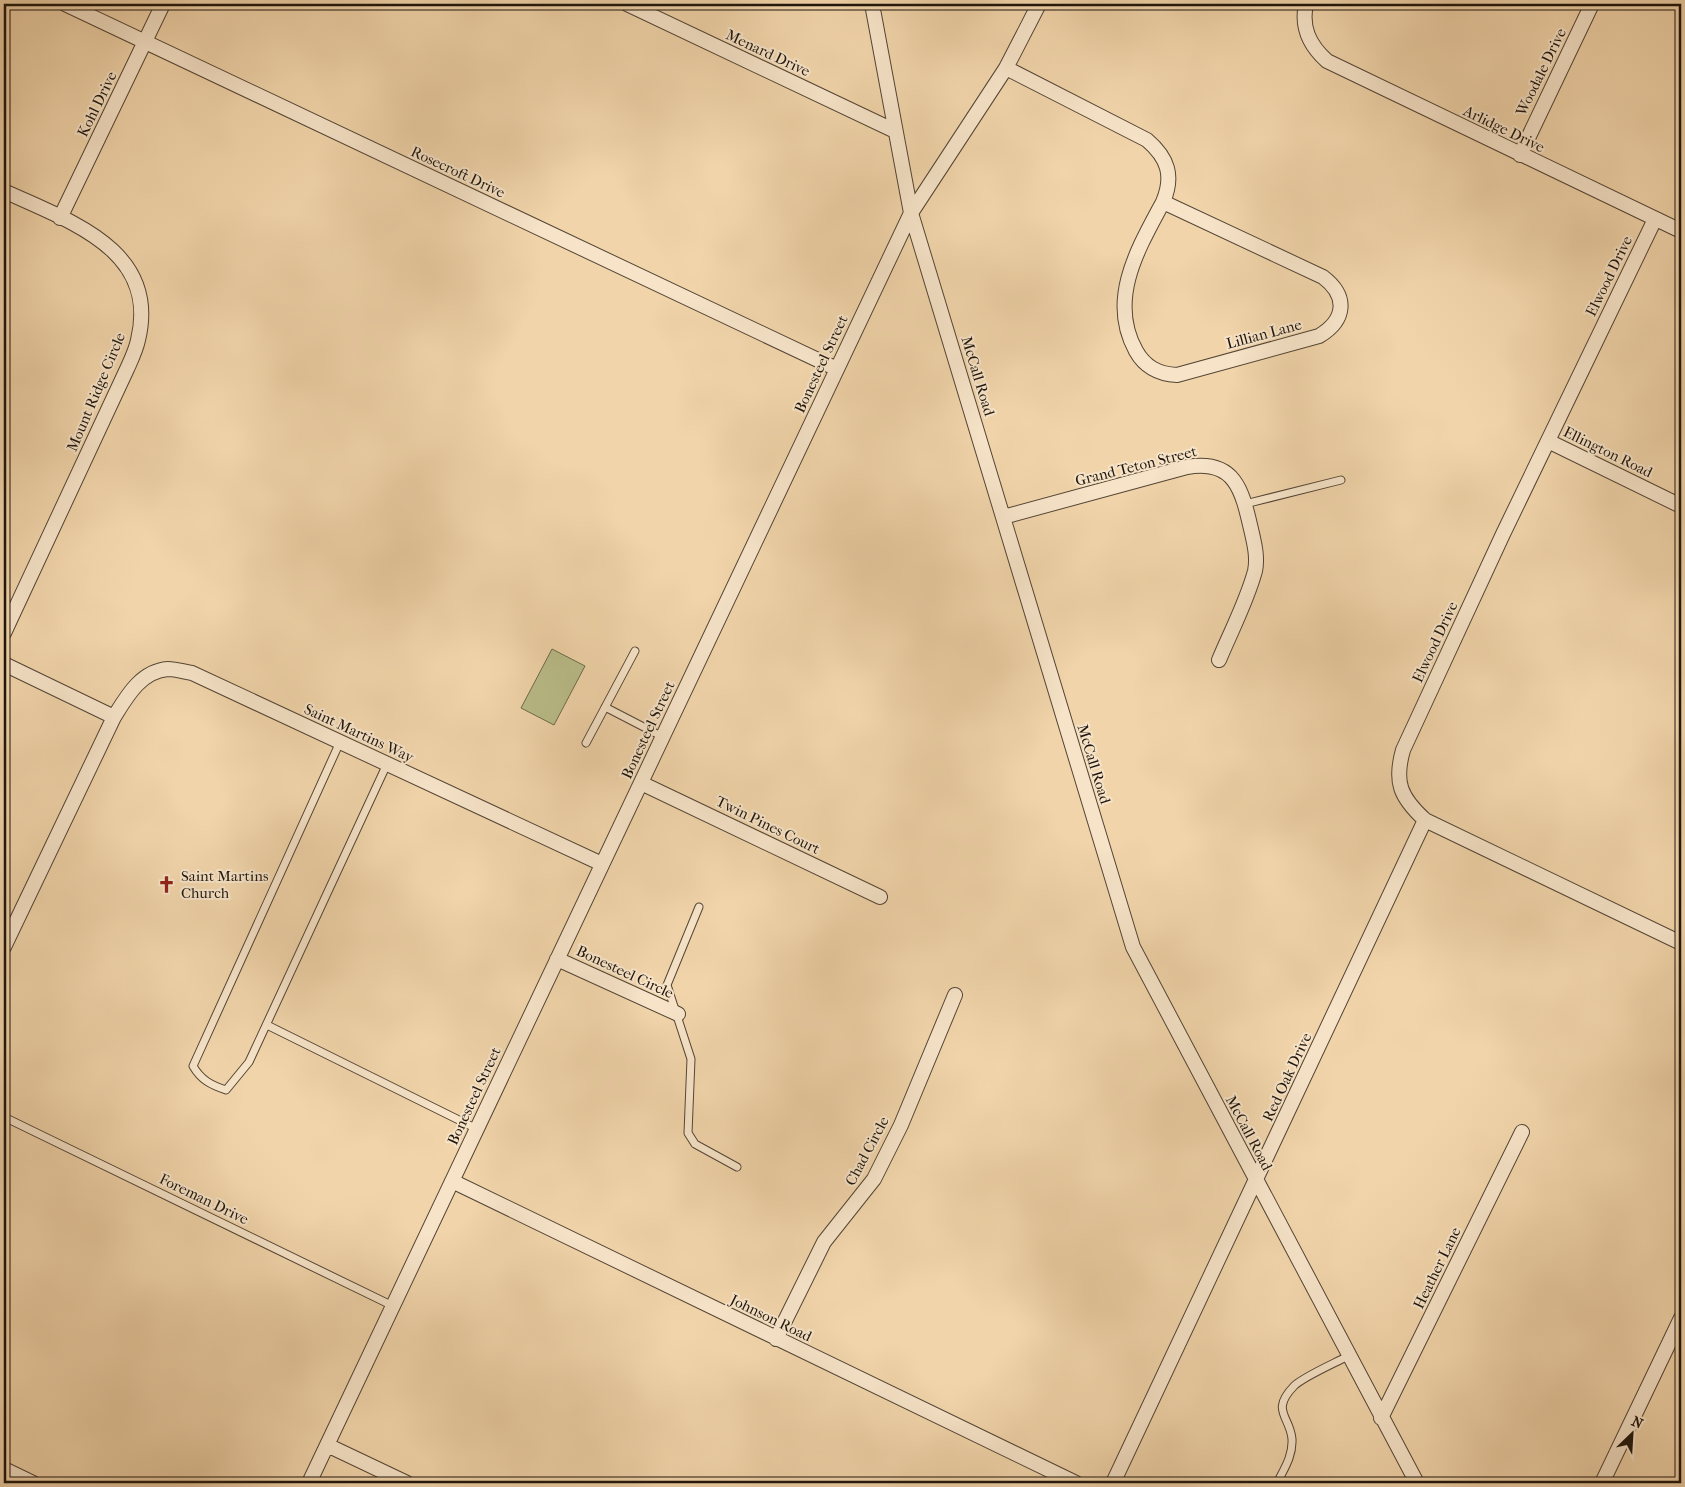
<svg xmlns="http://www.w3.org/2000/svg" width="1685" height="1487" font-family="'IM FELL French Canon',serif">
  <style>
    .green { fill: #b9bd89; stroke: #6c694a }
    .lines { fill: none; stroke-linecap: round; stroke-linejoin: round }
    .service-casing { stroke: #534534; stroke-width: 9 }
    .minor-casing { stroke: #534534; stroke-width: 16 }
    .service { stroke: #f6e3c8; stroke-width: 7 }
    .minor { stroke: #f6e3c8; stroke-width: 14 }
    .labels { text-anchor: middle; stroke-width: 4; stroke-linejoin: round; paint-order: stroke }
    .street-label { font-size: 15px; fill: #1e150c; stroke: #f6e3c8 }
    .poi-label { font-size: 15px; fill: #1e150c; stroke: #f6e3c8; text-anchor: start }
  </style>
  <rect width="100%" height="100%" fill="#f1d4aa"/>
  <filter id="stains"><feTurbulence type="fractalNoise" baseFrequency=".004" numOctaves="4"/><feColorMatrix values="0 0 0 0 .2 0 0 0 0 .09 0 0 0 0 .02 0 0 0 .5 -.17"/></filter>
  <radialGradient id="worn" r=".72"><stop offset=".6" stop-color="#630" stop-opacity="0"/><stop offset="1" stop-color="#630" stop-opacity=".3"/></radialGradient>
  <!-- green -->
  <path class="green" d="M 552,649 L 585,666 L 554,725 L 521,708 Z"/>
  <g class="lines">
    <defs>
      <path id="service" d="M 1245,504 L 1341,480
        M 605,707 L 663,737
        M 340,742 L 193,1066 C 201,1080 211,1085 226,1090 L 249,1062 L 387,764
        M 586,743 L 635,651
        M 699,907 L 667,985 L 691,1059 L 688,1133 L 695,1144 L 737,1167
        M 267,1025 L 477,1129
        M 4,1117 L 393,1306
        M 1279,1480 L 1286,1483
        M 1277,1483 C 1284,1469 1293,1456 1292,1439 C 1290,1416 1270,1411 1294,1386 C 1303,1377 1335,1363 1348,1356"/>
      <path id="minor" d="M 65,4 L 837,369
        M 627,4 L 895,131
        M 872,4 L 911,213 L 1133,947 L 1417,1483
        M 1306,4 C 1301,27 1309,45 1327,61 L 1681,231
        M 1006,68 L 1147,140 C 1168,158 1174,176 1163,202
        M 1520,155 L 1592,4
        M 4,191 C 68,221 160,249 138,340 C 136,350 131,360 127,369 L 4,633
        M 1163,202 L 1323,277 C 1348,296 1346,320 1319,336 L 1177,375 C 1158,374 1145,367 1136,351 C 1107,299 1139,247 1163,202 Z
        M 60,218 L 163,4
        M 1655,219 L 1503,534 L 1403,750 C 1394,782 1400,797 1425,820 L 1681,943
        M 1548,441 L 1681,506
        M 1003,517 L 1187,467 C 1235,459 1242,490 1251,529 C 1254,542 1258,557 1255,571 C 1247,601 1231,631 1219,660
        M 4,664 L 114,717
        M 641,783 L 880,897
        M 4,947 L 114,717 C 127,696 141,671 168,669 C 176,669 185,672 192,673 L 602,864
        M 557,959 L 678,1014
        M 452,1181 L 1076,1483
        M 776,1339 L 824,1242 L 874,1179 L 901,1125 L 955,995
        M 1381,1418 L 1522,1132
        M 327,1445 L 407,1483
        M 4,1469 L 33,1483
        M 309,1483 L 911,213 L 1006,68 L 1039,4
        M 1113,1483 L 1425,820
        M 1602,1483 L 1681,1318"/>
    </defs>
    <!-- service casing -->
    <use href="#service" class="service-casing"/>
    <!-- minor casing -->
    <use href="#minor" class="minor-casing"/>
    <!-- service -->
    <use href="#service" class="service"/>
    <!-- minor -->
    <use href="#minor" class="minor"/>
  </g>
  <!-- icons -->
  <defs>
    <symbol id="church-bare" viewBox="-9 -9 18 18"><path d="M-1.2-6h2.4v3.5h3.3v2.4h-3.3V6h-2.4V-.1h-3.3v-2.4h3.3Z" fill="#8f2418" stroke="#f6e3c8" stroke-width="2.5" paint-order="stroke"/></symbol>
  </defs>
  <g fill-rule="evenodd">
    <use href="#church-bare" x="154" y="872" width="25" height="25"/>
  </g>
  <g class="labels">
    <!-- street labels -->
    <g class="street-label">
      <text transform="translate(768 53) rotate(25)" y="5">Menard Drive</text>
      <text transform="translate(1541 72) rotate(-64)" y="5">Woodale Drive</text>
      <text transform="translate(97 104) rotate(-64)" y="5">Kohl Drive</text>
      <text transform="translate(1504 129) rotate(26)" y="5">Arlidge Drive</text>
      <text transform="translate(458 172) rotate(25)" y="5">Rosecroft Drive</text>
      <text transform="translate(1609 276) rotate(-64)" y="5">Elwood Drive</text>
      <text transform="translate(1264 334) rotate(-15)" y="5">Lillian Lane</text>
      <text transform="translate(821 364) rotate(-65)" y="5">Bonesteel Street</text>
      <text transform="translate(978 376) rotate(73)" y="5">McCall Road</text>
      <text transform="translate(96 392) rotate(-67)" y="5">Mount Ridge Circle</text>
      <text transform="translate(1608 452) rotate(26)" y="5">Ellington Road</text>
      <text transform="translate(1136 466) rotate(-14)" y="5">Grand Teton Street</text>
      <text transform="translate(1435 642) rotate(-65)" y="5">Elwood Drive</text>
      <text transform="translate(648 730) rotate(-65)" y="5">Bonesteel Street</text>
      <text transform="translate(359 733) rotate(25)" y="5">Saint Martins Way</text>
      <text transform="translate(1094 764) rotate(73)" y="5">McCall Road</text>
      <text transform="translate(768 825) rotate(26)" y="5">Twin Pines Court</text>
      <text transform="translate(625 972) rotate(25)" y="5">Bonesteel Circle</text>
      <text transform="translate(1287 1077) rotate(-65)" y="5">Red Oak Drive</text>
      <text transform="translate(474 1096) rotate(-65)" y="5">Bonesteel Street</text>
      <text transform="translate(1249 1133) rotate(62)" y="5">McCall Road</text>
      <text transform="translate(867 1151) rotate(-62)" y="5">Chad Circle</text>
      <text transform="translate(204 1199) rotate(26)" y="5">Foreman Drive</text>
      <text transform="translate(1437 1268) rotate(-64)" y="5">Heather Lane</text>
      <text transform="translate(771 1318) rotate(26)" y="5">Johnson Road</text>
    </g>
    <!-- poi labels -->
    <g class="poi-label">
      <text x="181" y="881">Saint Martins<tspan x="181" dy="17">Church</tspan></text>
    </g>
  </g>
  <!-- margin -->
  <rect width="1685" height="1487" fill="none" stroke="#f1d4aa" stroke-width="20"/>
  <rect x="5" y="5" width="1675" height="1477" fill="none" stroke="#1e150c" stroke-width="2.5"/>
  <rect x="10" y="10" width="1665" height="1467" fill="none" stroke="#1e150c"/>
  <!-- north arrow -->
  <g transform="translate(1632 1434) rotate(25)" stroke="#f6e3c8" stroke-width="4" paint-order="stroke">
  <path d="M0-4L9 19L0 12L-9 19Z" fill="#1e150c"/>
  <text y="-8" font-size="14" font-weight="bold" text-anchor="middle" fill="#1e150c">N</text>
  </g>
  <rect width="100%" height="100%" filter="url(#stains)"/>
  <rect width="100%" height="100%" fill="url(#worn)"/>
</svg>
